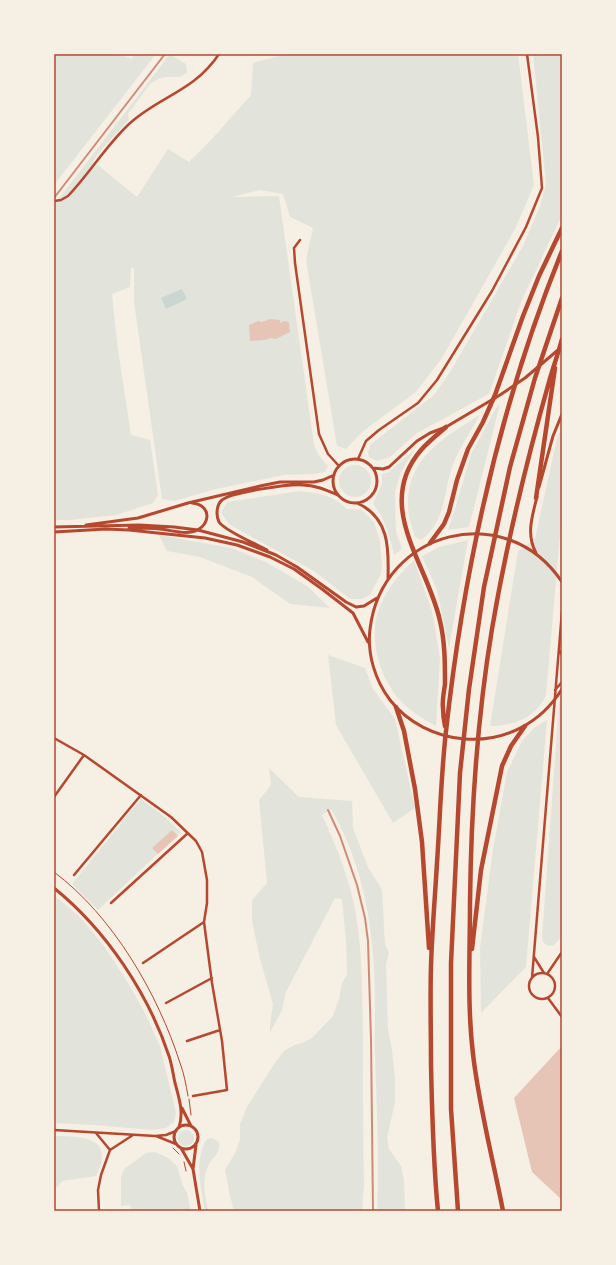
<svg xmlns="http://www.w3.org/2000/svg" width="616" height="1265" font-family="Commissioner,sans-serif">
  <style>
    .green { fill: #e2e4dc }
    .water { fill: #c9d6d2 }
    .building { fill: #e6c5b7 }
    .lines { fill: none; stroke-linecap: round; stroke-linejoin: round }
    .path { stroke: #b5482f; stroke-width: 1 }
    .minor { stroke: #b5482f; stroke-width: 2.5 }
    .tertiary { stroke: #b5482f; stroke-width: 3 }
    .motorway { stroke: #b5482f; stroke-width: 4.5 }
    .rail { stroke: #cf8b77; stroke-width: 2 }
    .neatline { fill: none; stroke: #b5482f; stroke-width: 1.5 }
  </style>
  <rect width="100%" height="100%" fill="#f6efe4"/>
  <!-- green -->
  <path class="green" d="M 54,54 L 118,54 L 132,59 L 134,54 L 156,54 L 54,185 Z
    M 170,54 L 174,54 L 173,56 L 186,64 L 187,73 L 179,77 L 166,77 L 158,79 L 150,84 L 128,114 L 129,120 L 103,148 L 93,161 L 137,197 L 168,149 L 189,162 L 211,140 L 251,95 L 253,63 L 286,54 L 518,54 L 534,185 L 515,229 L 442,358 L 416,392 L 362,432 L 346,449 L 337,446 L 306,260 L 313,228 L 290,217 L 283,194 L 260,190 L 231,197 L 279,196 L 314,445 L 318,454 L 328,466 L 325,472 L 315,474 L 284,475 L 216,489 L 174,501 L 162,499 L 134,302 L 134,268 L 131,268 L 130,287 L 112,294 L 118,350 L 131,435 L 150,440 L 158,495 L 153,503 L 116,515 L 70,520 L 54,520 L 54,205 Z
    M 533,54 L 562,54 L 562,215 L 521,302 L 489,394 L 417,433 L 390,457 L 377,461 L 369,457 L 368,453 L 370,445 L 434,395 L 450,372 L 523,246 L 540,206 L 546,184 Z
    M 500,404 L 469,527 L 448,530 L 454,512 L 471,454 L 496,408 Z
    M 480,415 C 471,431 458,450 452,467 C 443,495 446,521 421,540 L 415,537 C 413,530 410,523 409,516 C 401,462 441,439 480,415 Z
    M 562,427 L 562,512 L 546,695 C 536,718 513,726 490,726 L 518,551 L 535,539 L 557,438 Z
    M 415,449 L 401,472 L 395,492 L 396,531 L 402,549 L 394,555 C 390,537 385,518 373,504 L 382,484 L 382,474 L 389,472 Z
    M339 481a16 16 0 1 1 32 0a16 16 0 1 1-32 0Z
    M 300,491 C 320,493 332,495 347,509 L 362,510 L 374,522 L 380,541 L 382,567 L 380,576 L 370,595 L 362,599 L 350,599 L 314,571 L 230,525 L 221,513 L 227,502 Z
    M 159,535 L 231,548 L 266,562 L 307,586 L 330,608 L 290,604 L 252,577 L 200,557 L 167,551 Z
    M 468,540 L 449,648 L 437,590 L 422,556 L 439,547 Z
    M 414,560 L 432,611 L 440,658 L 436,726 C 428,721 419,717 412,711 C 384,691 369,649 377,615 C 383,593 398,575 414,560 Z
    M 328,655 L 365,668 L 373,689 L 395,719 L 415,808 L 393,823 L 336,725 Z
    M 559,702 L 562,702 L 562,936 L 554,945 L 548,946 L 543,942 L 542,938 Z
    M 547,720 L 526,967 L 481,1013 L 480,948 L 493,849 L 507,772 L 522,741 L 535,727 Z
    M 269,768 L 299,797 L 352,801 L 353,828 L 368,867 L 382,890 L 385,944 L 389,953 L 386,965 L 388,1029 L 392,1050 L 395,1078 L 395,1102 L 387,1138 L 389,1149 L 401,1166 L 404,1181 L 405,1211 L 377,1211 C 380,1158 376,1104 375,1050 C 374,1023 376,995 374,968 C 371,912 359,857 331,809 L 322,815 C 337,847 350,880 356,915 C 363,955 362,996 363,1036 C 363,1085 363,1135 364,1184 L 362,1211 L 234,1211 L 230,1196 L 225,1170 L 235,1153 L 240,1140 L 240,1124 L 247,1107 L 274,1064 L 284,1051 L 294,1045 L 302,1043 L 312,1038 L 333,1016 L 339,999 L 342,983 L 347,975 L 346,941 L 342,899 L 335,898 L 286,992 L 282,1010 L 270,1033 L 270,1024 L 273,1004 L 260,959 L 252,921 L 252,900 L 267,883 L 259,800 L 271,785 Z
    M 141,799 L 166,818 L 181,832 L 98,910 L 72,884 Z
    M 54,895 L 80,917 L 104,946 L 125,978 L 145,1013 L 160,1046 L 176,1113 L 174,1122 L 166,1128 L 153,1130 L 93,1125 L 54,1123 Z
    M178 1138a8 8 0 1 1 16 0a8 8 0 1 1-16 0Z
    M 54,1136 C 82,1136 116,1137 96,1176 L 62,1181 L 55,1190 L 56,1200 L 54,1200 Z
    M 211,1138 C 216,1139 221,1142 219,1148 C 218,1154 212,1159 209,1164 C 201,1180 205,1195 208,1211 L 205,1211 C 201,1187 194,1162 206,1140 Z
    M 155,1152 L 168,1158 L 177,1166 L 183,1186 L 187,1193 L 191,1211 L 132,1211 L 130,1205 L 121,1206 L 121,1177 L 124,1169 L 146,1153 Z"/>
  <!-- water -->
  <path class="water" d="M 182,289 L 187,299 L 166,309 L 161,298 Z"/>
  <!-- building -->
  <path class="building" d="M 270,319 L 280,320 L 280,323 L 284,321 L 289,322 L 290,332 L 276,339 L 271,338 L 265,340 L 250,341 L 249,325 L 258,321 L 262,322 Z
    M 172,830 L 178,836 L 158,854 L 152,848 Z
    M 562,1046 L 562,1200 L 532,1172 L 514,1098 Z"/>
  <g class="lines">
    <!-- path -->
    <path class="path" d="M 54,872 C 113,916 158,994 180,1063 C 184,1073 186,1085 188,1096
      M 189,1099 L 191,1115
      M 173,1148 L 179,1154
      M 184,1162 L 186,1171"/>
    <!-- minor -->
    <path class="minor" d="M 54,201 L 61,200 L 68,196 C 89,174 105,147 128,125 C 157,97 194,92 219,54
      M 300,240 L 294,248 L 295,263 L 319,434 L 328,454 L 339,466
      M 358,459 L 366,441 L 379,430 L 418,403 L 437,380 L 492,291 L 526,227 L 542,188 L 538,137 L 527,54
      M 559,650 L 562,655
      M 555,690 L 562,682
      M 54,738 L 84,755 L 171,817 L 196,841 L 202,852 L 207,880 L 207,903 L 204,922 L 212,983 L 222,1041 L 227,1090 L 193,1096
      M 54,797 L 84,755
      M 74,875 L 141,795
      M 111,903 L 188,833
      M 534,957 L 544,973
      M 143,963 L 204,922
      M529 986a13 13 0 1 1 26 0a13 13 0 1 1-26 0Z
      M 547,974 L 562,952
      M 532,978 L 562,611
      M 548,998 L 562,1017
      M 166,1003 L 212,978
      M 187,1041 L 220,1030
      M 54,1130 L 155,1136 L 166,1135 L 176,1131
      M 96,1133 L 110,1150
      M 156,1136 L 176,1144
      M 99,1211 L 98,1190 L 101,1175 L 110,1150 L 133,1135"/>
    <!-- tertiary -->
    <path class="tertiary" d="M333 481a22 22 0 1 1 44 0a22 22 0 1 1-44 0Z
      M 373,468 L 383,469 L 389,467 L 417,441 L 430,433 L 446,427 L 500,395 L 525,378 L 558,350
      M 539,487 L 553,436 L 562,414
      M 357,503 C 389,517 389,548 388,578
      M 86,525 L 138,518 L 188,503 L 260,486 L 280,482 L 314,482 L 323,480 L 334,475
      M 54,527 L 139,525 L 174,527 L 198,530 L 243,542 L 276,555 L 297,567 L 346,602 L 356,607 L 364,606 L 377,598
      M 129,528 C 139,528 150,528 160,529 C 170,530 182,534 191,532 C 210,529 214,505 192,503
      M 54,532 L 106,529 L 129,530 L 205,538 L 237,545 L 270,557 L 294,569 L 322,589 L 353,613 L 368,642
      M 267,550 C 256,544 225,531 219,522 C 216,516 216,505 222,500 C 231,492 289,484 303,485 C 315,485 326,490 338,495
      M 536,553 C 526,534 532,517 537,497
      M 562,582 C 506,498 382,530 370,629 C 367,654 375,680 390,700 C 408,723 436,737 465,739 C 505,742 541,723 562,689
      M 54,888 C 106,930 148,993 169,1056 C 172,1065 173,1074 175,1083 C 179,1098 184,1113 179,1127
      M 182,1108 L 191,1126
      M174 1137a12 12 0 1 1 24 0a12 12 0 1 1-24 0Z
      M 196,1145 L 193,1169 L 200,1211
      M 181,1148 L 193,1169"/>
    <!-- motorway -->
    <path class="motorway" d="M 536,498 L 555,368
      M 430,543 L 444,524 L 449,512 L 457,480 L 468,449 L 483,422 L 495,395 L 523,316 L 539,276 L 562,228
      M 396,707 L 404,731 L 415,789 L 422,842 L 429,948
      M 445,726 C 444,721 443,714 443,708 C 442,700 444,692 445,684 C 445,663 445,642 440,621 C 428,564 373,506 421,450 C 428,442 437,435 446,427
      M 472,949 L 481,870 L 502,766 L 511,746 L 525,726
      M 438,1211 C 433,1162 432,1113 431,1064 C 431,1031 430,999 431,966 C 432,932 435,897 437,863 C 440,819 441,775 446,731 C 464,567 500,404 562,251
      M 458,1211 L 451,1109 L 451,963 L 460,773 L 469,689 L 484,587 L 510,467 L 535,378 L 562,298
      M 503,1211 C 493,1159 479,1107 473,1054 C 467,1004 470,953 470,903 C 471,811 477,719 492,629 C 506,546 526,463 549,382 C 553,368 558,354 562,339"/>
    <!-- rail -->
    <path class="rail" d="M 54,198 L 165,54
      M 328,810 L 340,836 L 357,885 L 365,918 L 368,941 L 371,1039 L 373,1211"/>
  </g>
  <!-- border -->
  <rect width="616" height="1265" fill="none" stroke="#f6efe4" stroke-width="110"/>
  <rect x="55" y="55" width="506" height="1155" class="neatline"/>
</svg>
